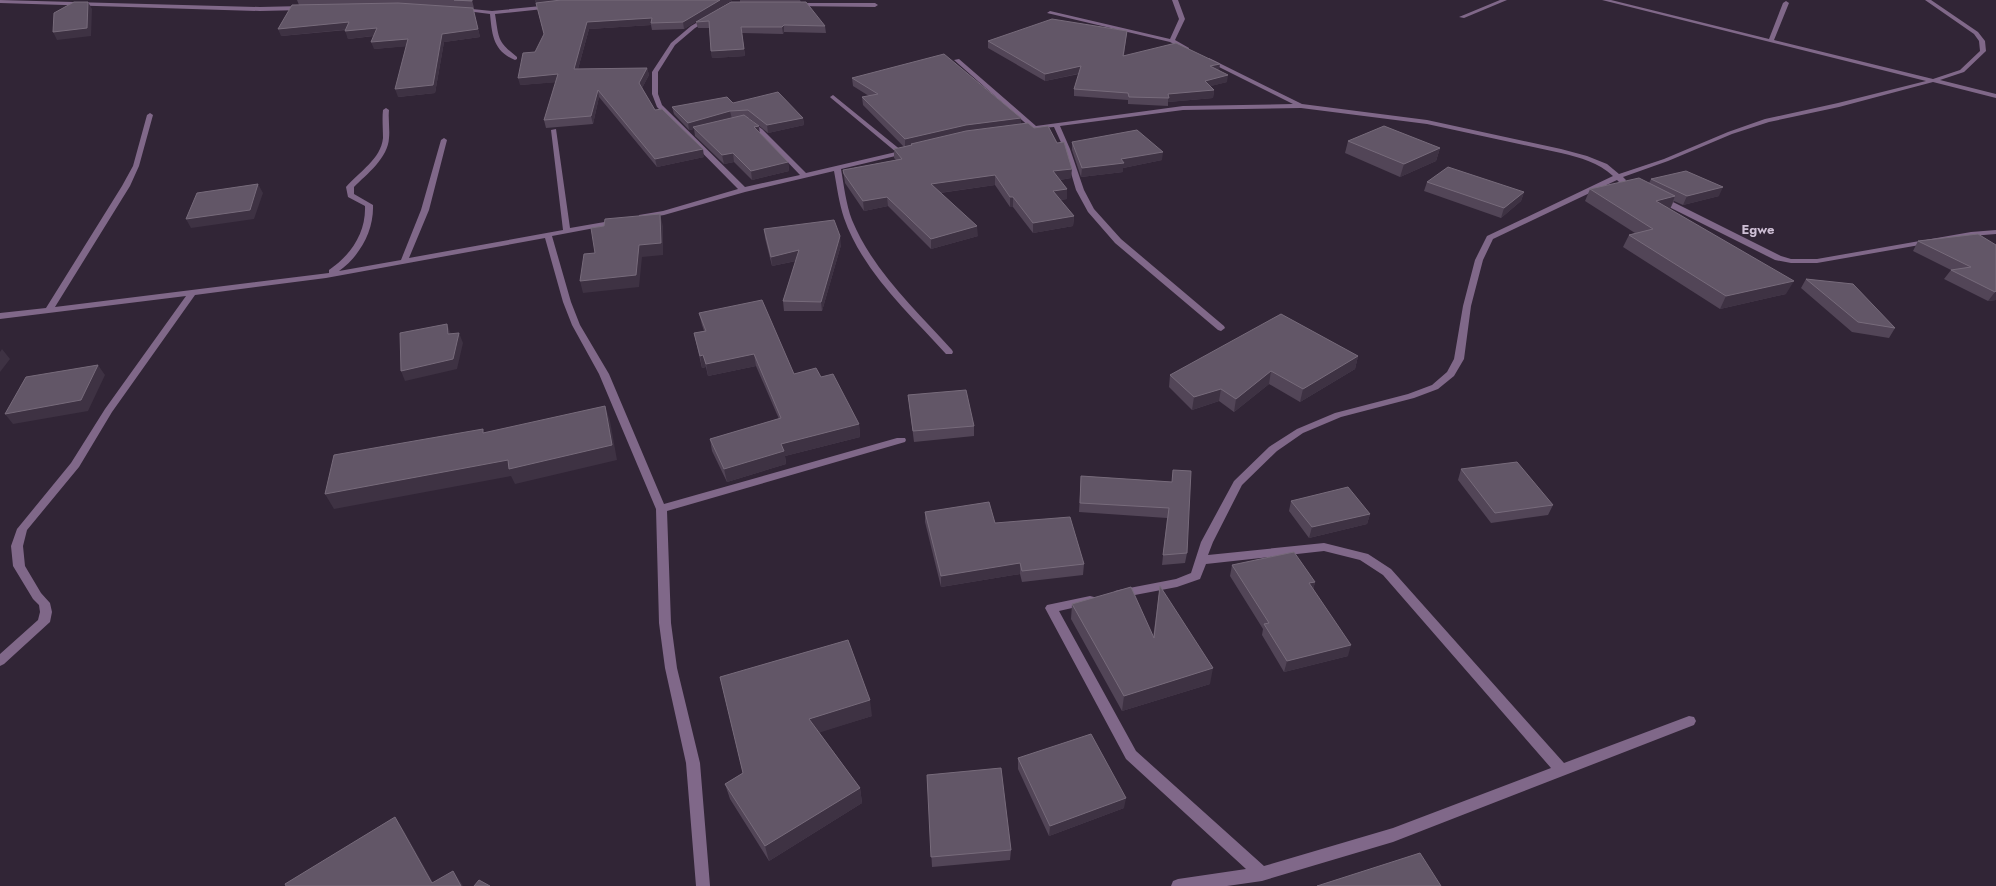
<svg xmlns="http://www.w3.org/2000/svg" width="1996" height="886" font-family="Jost,sans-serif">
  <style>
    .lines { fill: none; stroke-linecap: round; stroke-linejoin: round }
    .minor { fill: #806889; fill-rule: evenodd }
    .wall { fill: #524557 }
    .shaded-wall { fill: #3e3243 }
    .building { fill: #625667; stroke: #776b7b }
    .labels { text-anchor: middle; stroke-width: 4; stroke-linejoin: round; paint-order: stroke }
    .far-quarter-label { font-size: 13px; font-weight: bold; fill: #cebfd5; stroke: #312536 }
  </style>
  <rect width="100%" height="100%" fill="#312536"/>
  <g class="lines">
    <!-- minor -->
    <path class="minor" d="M 0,0 L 260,7 L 302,6 L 305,8 L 302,10 L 260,11 L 0,3 Z
      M 1172,0 L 1178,0 L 1185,19 L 1175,40 L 1189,48 L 1189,50 L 1185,50 L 1170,42 L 1047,13 L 1050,11 L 1170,39 L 1179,19 Z
      M 1500,0 L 1507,0 L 1464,18 L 1459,17 Z
      M 1602,0 L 1611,0 L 1769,39 L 1783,3 L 1786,1 L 1789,3 L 1774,40 L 1933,79 L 1960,70 L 1980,51 L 1979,41 L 1974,34 L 1925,0 L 1931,0 L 1978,32 L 1985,41 L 1986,51 L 1964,72 L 1940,80 L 1996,94 L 1996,98 L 1933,82 L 1839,107 L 1769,122 L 1732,134 L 1668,161 L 1623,177 L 1626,180 L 1625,182 L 1619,182 L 1617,180 L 1493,239 L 1483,260 L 1471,306 L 1464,359 L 1454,376 L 1438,389 L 1414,398 L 1341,417 L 1303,433 L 1277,451 L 1242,485 L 1213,542 L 1208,555 L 1324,543 L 1368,554 L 1391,569 L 1564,763 L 1689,716 L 1694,717 L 1696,721 L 1694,725 L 1393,842 L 1262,881 L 1227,886 L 1171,886 L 1173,881 L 1178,879 L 1246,869 L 1126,759 L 1045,608 L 1047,605 L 1090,596 L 1094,597 L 1096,600 L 1094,603 L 1059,611 L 1136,751 L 1264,866 L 1393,828 L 1551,768 L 1383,575 L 1360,560 L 1324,551 L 1206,564 L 1200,579 L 1177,587 L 1119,598 L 1115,597 L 1113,594 L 1115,591 L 1119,590 L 1176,579 L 1191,573 L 1201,542 L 1234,481 L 1269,447 L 1297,429 L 1335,413 L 1408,394 L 1432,385 L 1447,372 L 1454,359 L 1463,306 L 1475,260 L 1487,236 L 1613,176 C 1598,162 1581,158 1561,153 L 1427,124 L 1301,108 L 1183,110 L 1060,126 L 1070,149 L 1084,190 L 1094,209 L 1121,239 L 1224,326 L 1225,328 L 1221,331 L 1218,330 L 1115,243 L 1088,212 L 1076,190 L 1064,149 L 1054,127 L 1032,129 L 954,60 L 959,59 L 1036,126 L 1183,106 L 1293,104 L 1207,61 L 1207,59 L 1209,58 L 1302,104 L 1427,120 L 1561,149 L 1587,156 L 1607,164 L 1619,174 L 1664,159 L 1728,132 L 1765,119 L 1838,103 L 1926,81 Z
      M 795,3 L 875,3 L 878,5 L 875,7 L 793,6 Z
      M 551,5 L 553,8 L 495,14 C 499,39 497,41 517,57 L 517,59 L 515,60 C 493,51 492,34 490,14 L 459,10 L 462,8 L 492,11 Z
      M 708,16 L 711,18 L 710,19 L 695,28 L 675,45 L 658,72 L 658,94 L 662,105 L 745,187 L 800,175 L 758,131 L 746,122 L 746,120 L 748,119 L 762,129 L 806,173 L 896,152 L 831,98 L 830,97 L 833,95 L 902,151 L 908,151 L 908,153 L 841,169 C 844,186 846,204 852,220 C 873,271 916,310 952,350 L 953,352 L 952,354 L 946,354 C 909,313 863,272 844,218 C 839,203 837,187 834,171 L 745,192 L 664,215 L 639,219 L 639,215 L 663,211 L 738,189 L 657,107 L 652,94 L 652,72 L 671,43 L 691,26 Z
      M 386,108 L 389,110 C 388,119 390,129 389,138 C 388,158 367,174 354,187 L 354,194 L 373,205 C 374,231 360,256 339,271 L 401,260 L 421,210 L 441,140 L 444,138 L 447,140 L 429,210 L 409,258 L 563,230 L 551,130 L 556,129 L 570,228 L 616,220 L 620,222 L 616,224 L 552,236 L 571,302 L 580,325 L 609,374 L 664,504 L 897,438 L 905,438 L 906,440 L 905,442 L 667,511 L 671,623 L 677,668 L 700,763 L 710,886 L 696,886 L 686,763 L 665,668 L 659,623 L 656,509 L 599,374 L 572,325 L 563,302 L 545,238 L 326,278 L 195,295 L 112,412 L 79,467 L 27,530 L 23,546 L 25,566 L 41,593 L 50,603 L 52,612 L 50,622 L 4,664 L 0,666 L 0,654 L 38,620 L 40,612 L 39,605 L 33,599 L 13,566 L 11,546 L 17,529 L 71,463 L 105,409 L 186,296 L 0,319 L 0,313 L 46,308 L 122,186 L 133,166 L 147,115 L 150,113 L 153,115 L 139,166 L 130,186 L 55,307 L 329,273 L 329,270 C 351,255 366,233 365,206 L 348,197 L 346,187 C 359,172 381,159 383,138 C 383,129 382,119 383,110 Z
      M 1657,197 L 1663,197 L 1781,256 L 1791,259 L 1817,259 L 1971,232 L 1996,230 L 1996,234 L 1971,236 L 1817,263 L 1791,263 L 1775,260 L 1657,201 Z"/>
  </g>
  <!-- wall -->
  <path class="wall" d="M 297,0 L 472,0 L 474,8 L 473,8 L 480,37 L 444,42 L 435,93 L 398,97 L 406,46 L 374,49 L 374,36 L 348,39 L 346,30 L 281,36 L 299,5 Z
    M 535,0 L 732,0 L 684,29 L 652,30 L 651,25 L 589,29 L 578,69 L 647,68 L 649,75 L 642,88 L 655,110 L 704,157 L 657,167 L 599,97 L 593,124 L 546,128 L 544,120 L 556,82 L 520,85 L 544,34 Z
    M 740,0 L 800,0 L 801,2 L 740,2 Z
    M 731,2 L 825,26 L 826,33 L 784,32 L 783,34 L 742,33 L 745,56 L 712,58 L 709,28 L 698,28 L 696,22 Z
    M 1127,31 L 1124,55 L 1219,70 L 1227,82 L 1210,86 L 1214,90 L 1213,98 L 1168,102 L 1168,106 L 1128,104 L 1128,100 L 1074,96 L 1074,89 L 1079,74 L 1045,81 L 988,48 L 988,41 Z
    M 852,78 L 1021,124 L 1071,178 L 1060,180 L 1067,199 L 1060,200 L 1074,216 L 1073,226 L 1033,233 L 1013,207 L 1010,207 L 995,185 L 940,193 L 978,236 L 931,249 L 888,206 L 864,211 L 845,183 L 843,170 L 896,160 L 894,158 L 894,149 L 904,147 L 863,105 L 862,97 L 869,96 L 853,86 Z
    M 733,103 L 803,118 L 804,125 L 768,133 L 749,118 L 747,118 L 759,133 L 788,162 L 789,171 L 752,180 L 734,162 L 724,164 L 695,136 L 694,129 L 689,130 L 674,114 L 672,107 Z
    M 1348,141 L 1440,148 L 1436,161 L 1400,177 L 1345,153 Z
    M 1072,142 L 1162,160 L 1123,168 L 1123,172 L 1081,177 L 1072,150 Z
    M 1651,179 L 1719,196 L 1683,205 L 1674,201 L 1670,209 L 1669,209 L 1786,294 L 1720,309 L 1623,247 L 1629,235 L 1635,233 L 1585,201 L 1590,189 L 1649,183 Z
    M 1427,182 L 1524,192 L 1521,201 L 1501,218 L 1424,191 Z
    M 764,229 L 841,245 L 822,311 L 784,311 L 783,301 L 796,261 L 772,266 L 765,238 Z
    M 1918,241 L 1996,245 L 1996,300 L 1988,301 L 1944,279 L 1951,270 L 1913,251 Z
    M 1806,279 L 1895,328 L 1889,338 L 1852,332 L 1801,288 Z
    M 699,313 L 794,374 L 821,377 L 859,424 L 860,437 L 785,456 L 786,464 L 727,482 L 712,451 L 710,439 L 779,419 L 756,366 L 708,376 L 706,367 L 702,368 L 694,333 L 704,331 L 702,325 Z
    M 1358,356 L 1355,369 L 1300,402 L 1269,384 L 1234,412 L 1219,401 L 1192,410 L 1169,387 L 1170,375 Z
    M 908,395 L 974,426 L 974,436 L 914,442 Z
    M 1461,469 L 1553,505 L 1548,515 L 1491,523 L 1458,480 Z
    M 1081,476 L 1172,482 L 1187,553 L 1185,563 L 1162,565 L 1167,518 L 1079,512 Z
    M 1291,501 L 1370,514 L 1367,524 L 1309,538 L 1289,511 Z
    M 925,512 L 995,523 L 1084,564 L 1083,575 L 1022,582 L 1020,574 L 941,587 L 925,522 Z
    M 1232,565 L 1315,582 L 1313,590 L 1348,656 L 1284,672 L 1262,635 L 1263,629 L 1230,576 Z
    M 1160,586 L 1210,684 L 1122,711 L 1071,619 L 1072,604 L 1153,638 Z
    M 720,677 L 872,716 L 819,732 L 860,788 L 862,803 L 769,861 L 730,799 L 725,784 L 743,773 Z
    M 1018,758 L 1124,808 L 1049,836 L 1018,769 Z
    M 927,775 L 1011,850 L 1010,860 L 932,867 Z"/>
  <!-- shaded-wall -->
  <path class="shaded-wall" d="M 535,0 L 578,0 L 537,5 Z
    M 720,0 L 732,0 L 684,29 L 683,22 Z
    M 88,2 L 92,9 L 91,36 L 57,40 L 53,32 Z
    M 473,8 L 480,37 L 444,42 L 435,93 L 398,97 L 395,89 L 442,34 Z
    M 652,18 L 651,23 L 651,25 L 589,29 L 576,76 L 574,69 L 587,22 Z
    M 349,22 L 351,29 L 281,36 L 278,29 Z
    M 784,25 L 784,32 L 783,34 L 782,27 Z
    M 377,28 L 380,35 L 348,39 L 345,31 Z
    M 408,39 L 410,46 L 374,49 L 371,42 Z
    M 744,49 L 745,56 L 712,58 L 711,51 Z
    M 1220,64 L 1219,71 L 1210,66 Z
    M 1081,66 L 1081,73 L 1045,81 L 1045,74 Z
    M 647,68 L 649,75 L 641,90 L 639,83 Z
    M 558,74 L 560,82 L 520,85 L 518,78 Z
    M 1228,75 L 1227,82 L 1204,88 L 1205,81 Z
    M 598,90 L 599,97 L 593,124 L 591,116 Z
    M 1214,90 L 1213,98 L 1168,102 L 1168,94 Z
    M 730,111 L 732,119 L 693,127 L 694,129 L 689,130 L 688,123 Z
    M 803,118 L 804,125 L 768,133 L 767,125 Z
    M 1021,118 L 1021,126 L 911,144 L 911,146 L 905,148 L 905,139 L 966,125 Z
    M 759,126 L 760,135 L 754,127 Z
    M 1440,148 L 1436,161 L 1400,177 L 1404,164 Z
    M 703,149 L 704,157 L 657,167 L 655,159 Z
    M 1163,152 L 1162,160 L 1123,168 L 1123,172 L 1081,177 L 1082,168 L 1121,159 Z
    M 733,153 L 734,162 L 724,164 L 722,155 Z
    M 788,162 L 789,171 L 752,180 L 751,171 Z
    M 1072,169 L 1071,178 L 1053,181 L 1053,171 Z
    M 995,175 L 995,185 L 931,194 L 931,184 Z
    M 258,184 L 263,193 L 254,219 L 191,228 L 186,219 Z
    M 1723,187 L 1719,196 L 1683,205 L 1687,196 Z
    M 1067,189 L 1067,199 L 1052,201 L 1053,191 Z
    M 1524,192 L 1521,201 L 1501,218 L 1504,208 Z
    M 1675,196 L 1670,209 L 1651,214 L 1656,201 Z
    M 887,197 L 888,206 L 864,211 L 863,201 Z
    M 1010,197 L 1013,197 L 1013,207 L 1010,207 Z
    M 660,214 L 663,226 L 663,255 L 642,257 L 639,287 L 583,293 L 580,281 L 639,245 Z
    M 1074,216 L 1073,226 L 1033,233 L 1033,223 Z
    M 977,226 L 978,236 L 931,249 L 931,239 Z
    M 840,236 L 841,245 L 822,311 L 821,302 Z
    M 799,250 L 800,260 L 772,266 L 771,257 Z
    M 1794,281 L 1786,294 L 1720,309 L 1726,296 Z
    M 1996,291 L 1996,300 L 1988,301 L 1995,292 Z
    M 447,324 L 451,334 L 448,334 Z
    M 459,333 L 463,343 L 457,369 L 405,381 L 401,371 Z
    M 2,349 L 10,359 L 0,372 L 0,352 Z
    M 754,354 L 756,366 L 708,376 L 706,364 Z
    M 703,355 L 706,367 L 702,368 L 700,356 Z
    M 1358,356 L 1355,369 L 1300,402 L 1303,389 Z
    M 98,365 L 105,375 L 88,411 L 13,424 L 5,414 Z
    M 1271,371 L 1269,384 L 1234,412 L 1236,399 Z
    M 1221,389 L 1219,401 L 1192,410 L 1194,397 Z
    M 605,406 L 610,421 L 617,460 L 515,484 L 511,476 L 334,509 L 325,494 Z
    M 859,424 L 860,437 L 785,456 L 786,464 L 727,482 L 724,469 L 781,444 Z
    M 1370,514 L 1367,524 L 1309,538 L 1312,527 Z
    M 1020,563 L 1020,574 L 941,587 L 941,576 Z
    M 1315,582 L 1312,593 L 1309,583 Z
    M 1351,645 L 1348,656 L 1284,672 L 1287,661 Z
    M 1213,668 L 1210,684 L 1122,711 L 1124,696 Z
    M 870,700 L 872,716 L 812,735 L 809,719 Z
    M 860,788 L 862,803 L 769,861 L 765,846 Z
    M 1126,798 L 1124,808 L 1049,836 L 1050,826 Z
    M 395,817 L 404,831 L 435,886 L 434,886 Z
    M 453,871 L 462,884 L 463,886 L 461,886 Z"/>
  <!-- building -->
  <path class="building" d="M 454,0 L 472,0 L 472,1 Z
    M 561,0 L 720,0 L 683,22 L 651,23 L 652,18 L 587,22 L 574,69 L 647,68 L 639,83 L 655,110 L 662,109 L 703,149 L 655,159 L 598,90 L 591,116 L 544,120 L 558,74 L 518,78 L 523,53 L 535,52 L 544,34 L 536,3 Z
    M 74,2 L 88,2 L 87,28 L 53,32 L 54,13 Z
    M 731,2 L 806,2 L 825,26 L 784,25 L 782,27 L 741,27 L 744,49 L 711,51 L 709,21 L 696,22 Z
    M 398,3 L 473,8 L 478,29 L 442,34 L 433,85 L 395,89 L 408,39 L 371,42 L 377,28 L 345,31 L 349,22 L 278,29 L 292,5 Z
    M 1052,19 L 1127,31 L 1123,56 L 1176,43 L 1220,64 L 1210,66 L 1228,75 L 1205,81 L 1214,90 L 1168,94 L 1169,98 L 1129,97 L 1128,93 L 1074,89 L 1081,66 L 1045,74 L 988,41 Z
    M 944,54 L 1021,118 L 966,125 L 905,139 L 862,97 L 878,94 L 852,78 Z
    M 778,92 L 803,118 L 767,125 L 748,110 L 730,111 L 688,123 L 672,107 L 727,97 L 733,103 Z
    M 744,115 L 759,126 L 754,127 L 788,162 L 751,171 L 733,153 L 722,155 L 693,127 Z
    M 1028,123 L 1034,128 L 1048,126 L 1057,143 L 1064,142 L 1072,169 L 1053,171 L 1067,189 L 1053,191 L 1074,216 L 1033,223 L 1013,197 L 1010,197 L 995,175 L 931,184 L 977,226 L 931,239 L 887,197 L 863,201 L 844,174 L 843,170 L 902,159 L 894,149 L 912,145 L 911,144 L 966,131 Z
    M 1384,126 L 1440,148 L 1404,164 L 1348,141 Z
    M 1137,130 L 1163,152 L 1121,159 L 1124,163 L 1082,168 L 1072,142 Z
    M 1448,167 L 1524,192 L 1504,208 L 1427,182 Z
    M 1686,171 L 1723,187 L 1687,196 L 1651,179 Z
    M 1639,178 L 1675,196 L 1656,201 L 1794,281 L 1726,296 L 1629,235 L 1653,229 L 1590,189 Z
    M 258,184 L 250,210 L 186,219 L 197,193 Z
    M 660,214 L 661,243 L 639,245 L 636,275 L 580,281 L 584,254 L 595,253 L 591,228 L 604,226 L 605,219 Z
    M 834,220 L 840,236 L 821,302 L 783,301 L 799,250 L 771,257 L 764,229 Z
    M 1978,234 L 1996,245 L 1996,291 L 1995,292 L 1951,270 L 1971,267 L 1918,241 Z
    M 1806,279 L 1853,284 L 1895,328 L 1858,322 Z
    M 762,300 L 794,374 L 816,368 L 821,377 L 833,374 L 859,424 L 781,444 L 784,451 L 724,469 L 710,439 L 781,418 L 754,354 L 706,364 L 703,355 L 700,356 L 694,333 L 706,331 L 699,313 Z
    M 1281,314 L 1358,356 L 1303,389 L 1271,371 L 1236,399 L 1221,389 L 1194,397 L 1170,375 Z
    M 447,324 L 448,334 L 459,333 L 453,359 L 401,371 L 400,333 Z
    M 98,365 L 81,400 L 5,414 L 26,377 Z
    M 966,390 L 974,426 L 913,431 L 908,395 Z
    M 605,406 L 612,445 L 509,469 L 508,460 L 325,494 L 334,455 L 483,429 L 483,433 Z
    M 1517,462 L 1553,505 L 1495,513 L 1461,469 Z
    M 1173,470 L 1191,471 L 1187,553 L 1163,555 L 1169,508 L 1080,503 L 1081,476 L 1172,482 Z
    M 1348,487 L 1370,514 L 1312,527 L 1291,501 Z
    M 989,502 L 995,523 L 1070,517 L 1084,564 L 1022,571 L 1020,563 L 941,576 L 925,512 Z
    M 1294,552 L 1315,582 L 1309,583 L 1351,645 L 1287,661 L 1264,624 L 1269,623 L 1232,565 Z
    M 1160,586 L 1213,668 L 1124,696 L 1072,604 L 1131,587 L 1154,638 Z
    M 848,640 L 870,700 L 809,719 L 860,788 L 765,846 L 725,784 L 743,773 L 720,677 Z
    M 1091,734 L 1126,798 L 1050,826 L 1018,758 Z
    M 1001,768 L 1011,850 L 931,857 L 927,775 Z
    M 395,817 L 432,883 L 453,871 L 461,886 L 286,886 L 285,884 Z
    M 1420,853 L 1441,886 L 1317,886 Z
    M 479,880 L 490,886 L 474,886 Z"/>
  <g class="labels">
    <!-- far-quarter labels -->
    <g class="far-quarter-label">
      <text x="1758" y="234">Egwe</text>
    </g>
  </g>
</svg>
